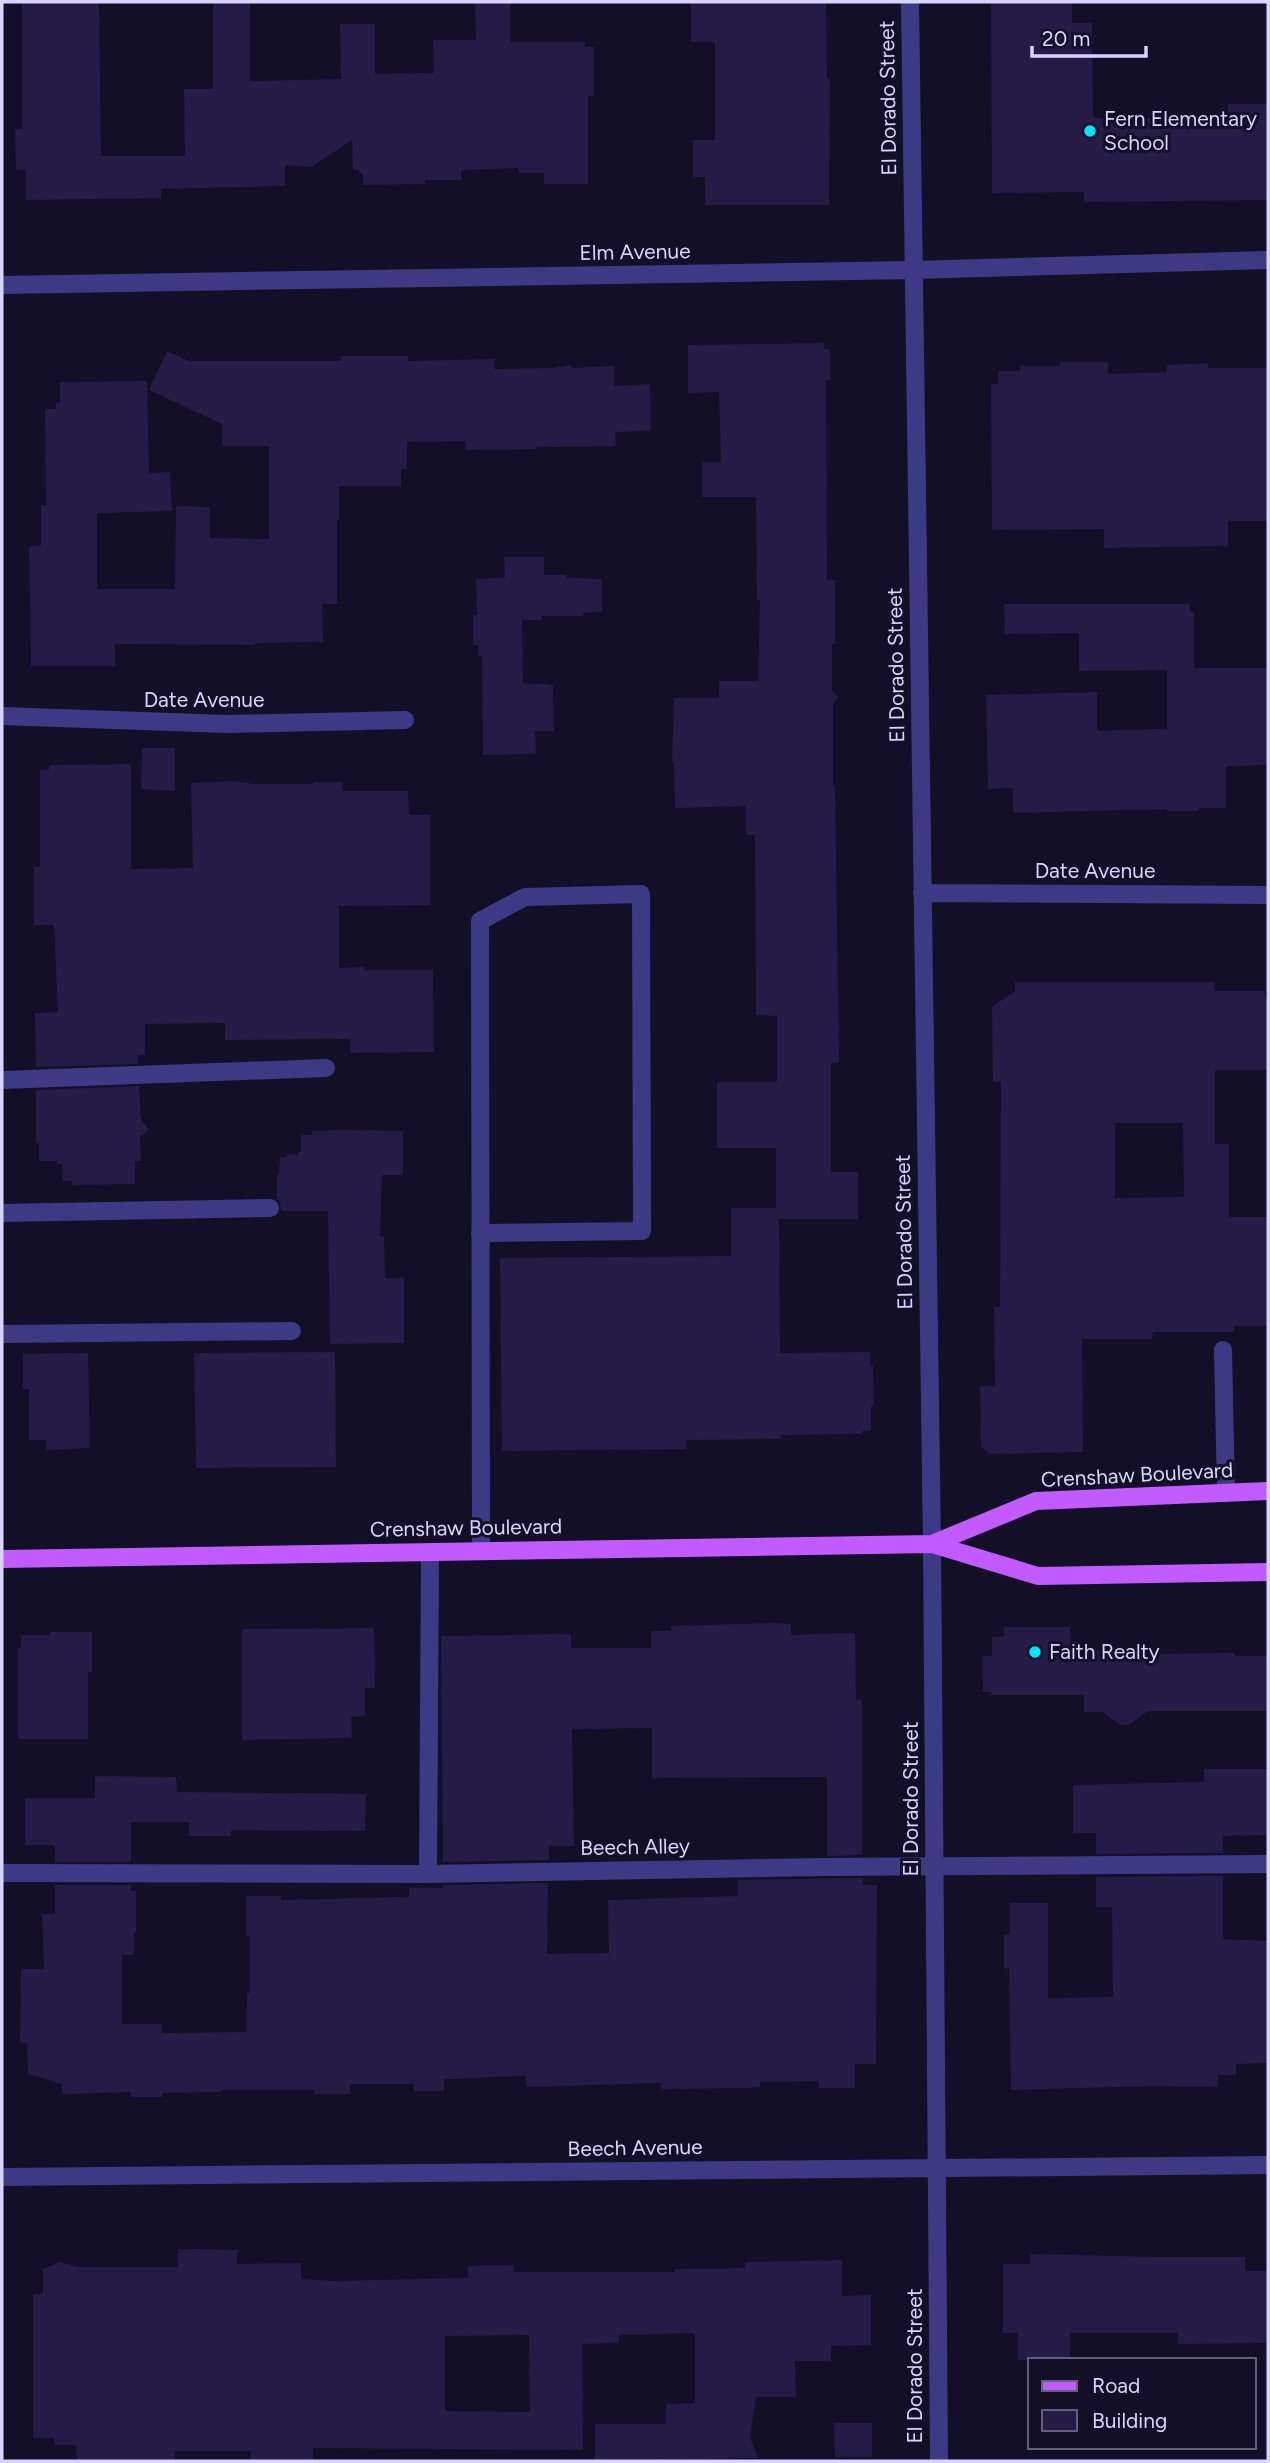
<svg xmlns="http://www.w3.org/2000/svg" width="1270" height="2463" font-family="Figtree,sans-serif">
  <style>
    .building { fill: #241b47; fill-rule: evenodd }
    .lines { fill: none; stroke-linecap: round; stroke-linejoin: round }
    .service { stroke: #3d3a85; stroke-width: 18 }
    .minor { stroke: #3d3a85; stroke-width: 18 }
    .primary { stroke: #c25bff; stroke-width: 18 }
    .poi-dot { fill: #00e5ff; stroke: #130f26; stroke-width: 2.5 }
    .labels { text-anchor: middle; stroke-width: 6; stroke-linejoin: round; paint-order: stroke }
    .street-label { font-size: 21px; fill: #d9d4ff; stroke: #130f26 }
    .poi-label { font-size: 21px; fill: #d9d4ff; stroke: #130f26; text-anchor: start }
  </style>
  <rect width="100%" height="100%" fill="#130f26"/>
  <!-- building -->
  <path class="building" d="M 22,2 L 99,2 L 101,156 L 185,156 L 184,89 L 213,89 L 213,2 L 250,2 L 250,81 L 341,79 L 340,24 L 375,24 L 375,74 L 434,73 L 433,40 L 476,40 L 475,3 L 510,3 L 510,42 L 585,42 L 585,47 L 594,47 L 594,96 L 588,96 L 588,184 L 544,184 L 544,173 L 519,173 L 519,168 L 461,170 L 461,180 L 425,180 L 425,184 L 363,185 L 363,173 L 359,173 L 359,170 L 353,170 L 352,140 L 311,167 L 285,165 L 285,186 L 161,189 L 161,198 L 26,200 L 26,170 L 16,170 L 15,129 L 22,129 Z
    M 691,2 L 826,2 L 827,79 L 830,79 L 829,205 L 705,205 L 705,177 L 693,177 L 693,140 L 715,140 L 715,42 L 691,42 Z
    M 991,2 L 1072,2 L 1072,23 L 1092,23 L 1093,118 L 1228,116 L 1228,104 L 1268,104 L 1268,200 L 1084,202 L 1084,192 L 992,193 Z
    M 824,343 L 824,349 L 830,349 L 830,380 L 826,380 L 827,580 L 835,580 L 835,644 L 832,644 L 832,690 L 838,697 L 833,704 L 833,786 L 835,786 L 839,1063 L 831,1063 L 831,1172 L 858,1172 L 858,1219 L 779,1219 L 780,1353 L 870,1352 L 870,1366 L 873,1366 L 874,1406 L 871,1406 L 871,1431 L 862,1431 L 862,1434 L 781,1435 L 781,1439 L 686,1440 L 686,1449 L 502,1451 L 500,1258 L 731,1256 L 731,1208 L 776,1208 L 776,1148 L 717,1148 L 717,1082 L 777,1082 L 777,1016 L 756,1015 L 755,835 L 746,835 L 746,806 L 675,808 L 674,762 L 672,762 L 674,698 L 719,698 L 719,681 L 758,681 L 760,600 L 757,600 L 756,497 L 702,497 L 702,462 L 721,462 L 719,392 L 688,393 L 688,345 Z
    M 167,351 L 189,361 L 341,361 L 341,356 L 408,356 L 408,361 L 494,359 L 494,369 L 554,368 L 568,365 L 573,368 L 614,366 L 614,386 L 650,384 L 651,431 L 615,432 L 616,446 L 537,447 L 537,449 L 466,450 L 466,441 L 407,442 L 407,469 L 401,469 L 401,486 L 339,486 L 339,520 L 337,520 L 337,604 L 322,604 L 323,642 L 255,643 L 255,645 L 115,644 L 115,666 L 31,666 L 29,546 L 41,546 L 41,505 L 46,505 L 45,409 L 56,409 L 56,403 L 60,403 L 60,382 L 147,381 L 149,473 L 170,472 L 172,511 L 97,513 L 97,589 L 175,589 L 176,506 L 210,507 L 210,538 L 269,539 L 269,446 L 222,446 L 222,424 L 149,390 Z
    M 1060,362 L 1108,362 L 1108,374 L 1167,372 L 1167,365 L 1208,363 L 1208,368 L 1268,368 L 1268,521 L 1228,521 L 1228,546 L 1104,548 L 1104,529 L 992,530 L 991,384 L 998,384 L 998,371 L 1020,371 L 1020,366 L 1060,366 Z
    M 504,557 L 544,557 L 544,575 L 566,575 L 566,578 L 602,579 L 602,612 L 583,613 L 583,616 L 541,616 L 541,620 L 522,620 L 523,683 L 553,685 L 554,731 L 535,731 L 536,754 L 483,755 L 482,656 L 478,656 L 478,645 L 473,645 L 473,615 L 477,615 L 476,579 L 505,578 Z
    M 1004,604 L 1190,604 L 1190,612 L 1194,612 L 1194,668 L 1268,668 L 1268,765 L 1226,766 L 1226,808 L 1199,808 L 1199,811 L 1167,811 L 1167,809 L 1013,813 L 1013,788 L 988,789 L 986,695 L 1097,692 L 1097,731 L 1167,729 L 1167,670 L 1079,671 L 1079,633 L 1005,634 Z
    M 142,748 L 175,748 L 175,791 L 141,789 Z
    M 131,764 L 131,869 L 193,868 L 191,783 L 233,781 L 255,784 L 313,784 L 313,782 L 342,782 L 342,791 L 408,791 L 409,815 L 430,815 L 430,905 L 339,906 L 339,968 L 364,967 L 364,970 L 433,970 L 434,1052 L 350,1053 L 350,1039 L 225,1040 L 225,1023 L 145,1024 L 145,1055 L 138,1055 L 138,1064 L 36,1067 L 35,1013 L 58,1012 L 54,925 L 34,925 L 34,867 L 40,867 L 40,770 L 49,770 L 49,765 Z
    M 1015,982 L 1214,982 L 1214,991 L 1264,991 L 1268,1006 L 1268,1070 L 1215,1070 L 1215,1144 L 1229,1144 L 1229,1217 L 1268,1217 L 1268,1326 L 1234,1326 L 1234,1332 L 1153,1332 L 1152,1339 L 1082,1339 L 1083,1452 L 989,1454 L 981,1446 L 980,1386 L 995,1386 L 994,1307 L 1000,1307 L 1001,1082 L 993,1082 L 992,1007 L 1015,991 ZM 1115,1123 L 1183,1123 L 1184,1197 L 1115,1198 Z
    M 139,1086 L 141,1120 L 149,1130 L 140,1137 L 141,1161 L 135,1161 L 135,1184 L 72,1185 L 72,1181 L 63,1181 L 62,1164 L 57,1164 L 57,1161 L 39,1161 L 39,1143 L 36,1143 L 36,1090 Z
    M 347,1130 L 403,1131 L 403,1175 L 382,1175 L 380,1237 L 384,1237 L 385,1278 L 404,1278 L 404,1343 L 330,1344 L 328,1211 L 281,1211 L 280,1203 L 277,1199 L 277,1174 L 279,1174 L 280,1157 L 287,1157 L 287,1154 L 298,1155 L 298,1152 L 301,1152 L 301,1135 L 312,1135 L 312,1131 Z
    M 335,1352 L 336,1467 L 196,1468 L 194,1353 Z
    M 88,1353 L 90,1448 L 46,1450 L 46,1440 L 29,1440 L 29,1389 L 23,1389 L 23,1354 Z
    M 775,1623 L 791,1624 L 791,1635 L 855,1633 L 856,1700 L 862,1700 L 862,1855 L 827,1856 L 827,1777 L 652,1778 L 652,1728 L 572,1729 L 574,1846 L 549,1846 L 549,1860 L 443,1862 L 441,1636 L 571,1634 L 571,1648 L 651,1648 L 651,1631 L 671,1631 L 671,1626 Z
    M 1004,1627 L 1070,1627 L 1071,1650 L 1134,1650 L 1134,1654 L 1235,1653 L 1235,1656 L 1268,1656 L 1268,1711 L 1148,1711 L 1129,1725 L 1120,1725 L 1102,1712 L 1084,1712 L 1084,1695 L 991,1695 L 991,1692 L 983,1692 L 982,1656 L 992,1656 L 992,1637 L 1004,1637 Z
    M 374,1628 L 375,1688 L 365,1688 L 365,1716 L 351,1717 L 352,1738 L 242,1740 L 242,1629 Z
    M 50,1632 L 92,1632 L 92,1672 L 88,1672 L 88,1739 L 18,1739 L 18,1648 L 21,1648 L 21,1635 L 50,1635 Z
    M 1204,1769 L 1268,1769 L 1268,1835 L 1223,1836 L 1223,1853 L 1096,1854 L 1096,1833 L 1073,1833 L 1073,1785 L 1204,1782 Z
    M 95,1776 L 176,1777 L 177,1792 L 366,1794 L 365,1831 L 231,1830 L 231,1836 L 189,1836 L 189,1822 L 131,1822 L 131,1862 L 55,1862 L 55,1845 L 25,1845 L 25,1798 L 95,1798 Z
    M 1223,1876 L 1223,1939 L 1268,1941 L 1268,2063 L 1236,2064 L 1236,2075 L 1218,2075 L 1218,2087 L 1153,2086 L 1011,2090 L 1009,1968 L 1004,1969 L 1004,1935 L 1010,1934 L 1010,1903 L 1048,1903 L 1048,1998 L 1113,1997 L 1112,1907 L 1096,1907 L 1096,1877 Z
    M 863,1878 L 863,1885 L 877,1885 L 876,2064 L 855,2064 L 855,2088 L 819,2088 L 819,2081 L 760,2082 L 760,2087 L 746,2088 L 661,2089 L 661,2083 L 526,2087 L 526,2076 L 444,2079 L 444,2091 L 414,2091 L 414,2084 L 350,2084 L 350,2094 L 314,2094 L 314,2090 L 222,2090 L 222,2092 L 162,2093 L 162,2097 L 131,2097 L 131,2092 L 62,2094 L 62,2084 L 28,2074 L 27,2043 L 20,2043 L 21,1969 L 44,1969 L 42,1914 L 55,1914 L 55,1885 L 131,1885 L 131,1891 L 136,1891 L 136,1932 L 134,1932 L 134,1955 L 122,1955 L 122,2024 L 162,2024 L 162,2033 L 246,2032 L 247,1993 L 250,1993 L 250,1936 L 246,1936 L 246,1896 L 281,1896 L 281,1900 L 409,1897 L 409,1888 L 443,1888 L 443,1885 L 548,1883 L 547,1954 L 609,1953 L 608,1900 L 738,1896 L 738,1880 Z
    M 178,2249 L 237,2250 L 237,2264 L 301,2263 L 301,2279 L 333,2281 L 468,2278 L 468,2266 L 514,2265 L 514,2272 L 675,2272 L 675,2269 L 745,2268 L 745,2262 L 842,2260 L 842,2296 L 871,2295 L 871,2345 L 831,2346 L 831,2361 L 795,2361 L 796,2397 L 756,2397 L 750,2438 L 758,2458 L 595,2461 L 595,2424 L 666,2424 L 666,2404 L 695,2403 L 695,2333 L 619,2335 L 619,2343 L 582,2344 L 583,2450 L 313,2448 L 313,2460 L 286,2461 L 251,2461 L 251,2451 L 175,2451 L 175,2461 L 77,2461 L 76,2445 L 55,2445 L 54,2438 L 33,2438 L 33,2294 L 43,2294 L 43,2269 L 60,2262 L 77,2267 L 178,2267 ZM 529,2335 L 530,2412 L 445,2411 L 445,2336 Z
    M 1030,2254 L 1158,2257 L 1245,2257 L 1245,2271 L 1268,2271 L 1268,2343 L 1178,2344 L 1178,2333 L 1070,2333 L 1070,2360 L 1018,2360 L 1018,2333 L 1003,2333 L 1003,2264 L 1030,2264 Z
    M 834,2423 L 872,2423 L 872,2457 L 835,2457 Z"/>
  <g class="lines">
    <!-- service -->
    <path class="service" d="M 2,1080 L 326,1068
      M 2,1213 L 270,1208
      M 480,1233 L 642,1231 L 641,894 L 525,897 L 480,921 L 481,1551
      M 2,1334 L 292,1331
      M 1223,1350 L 1226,1493
      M 2,1873 L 428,1874 L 824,1867 L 1268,1864
      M 428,1874 L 430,1552"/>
    <!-- minor -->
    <path class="minor" d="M 910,2 L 932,1544 L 939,2461
      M 2,285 L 913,270 L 1268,260
      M 2,716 L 227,724 L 405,720
      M 922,893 L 1268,895
      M 2,2177 L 1268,2165"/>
    <!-- primary -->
    <path class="primary" d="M 932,1544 L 1036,1501 L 1268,1491
      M 2,1559 L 932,1544 L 1038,1576 L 1268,1572"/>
  </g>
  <!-- markers -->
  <g class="poi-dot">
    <circle cx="1090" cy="131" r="7"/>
    <circle cx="1035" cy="1652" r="7"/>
  </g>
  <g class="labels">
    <!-- street labels -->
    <g class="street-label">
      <text transform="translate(888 98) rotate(-91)" y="7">El Dorado Street</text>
      <text transform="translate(635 252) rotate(-1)" y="7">Elm Avenue</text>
      <text transform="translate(896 665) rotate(-91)" y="7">El Dorado Street</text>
      <text x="204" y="707">Date Avenue</text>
      <text x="1095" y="878">Date Avenue</text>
      <text transform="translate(904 1232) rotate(-91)" y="7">El Dorado Street</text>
      <text transform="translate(1137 1475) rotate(-3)" y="7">Crenshaw Boulevard</text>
      <text transform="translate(466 1528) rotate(-1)" y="7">Crenshaw Boulevard</text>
      <text transform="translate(911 1799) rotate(-90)" y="7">El Dorado Street</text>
      <text transform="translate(635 1847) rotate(-1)" y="7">Beech Alley</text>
      <text transform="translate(635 2148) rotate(-1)" y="7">Beech Avenue</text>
      <text transform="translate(915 2366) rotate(-90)" y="7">El Dorado Street</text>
    </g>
    <!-- poi labels -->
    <g class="poi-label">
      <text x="1104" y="126">Fern Elementary<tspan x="1104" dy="24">School</tspan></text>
      <text x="1049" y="1659">Faith Realty</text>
    </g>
  </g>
  <!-- border -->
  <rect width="1270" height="2463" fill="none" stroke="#d9d4ff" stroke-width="7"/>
  <!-- legend -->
  <rect x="1028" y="2358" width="228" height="91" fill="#130f26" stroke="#625e7d" stroke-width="2"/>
  <rect x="1042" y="2381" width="35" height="10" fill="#c25bff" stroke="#625e7d" stroke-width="2"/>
  <text x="1092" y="2393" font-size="21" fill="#d9d4ff">Road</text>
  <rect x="1042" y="2410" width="35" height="21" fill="#241b47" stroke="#625e7d" stroke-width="2"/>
  <text x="1092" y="2428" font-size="21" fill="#d9d4ff">Building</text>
  <!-- scale -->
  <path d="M1032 46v10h114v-10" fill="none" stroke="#d9d4ff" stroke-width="3.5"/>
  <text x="1042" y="46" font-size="21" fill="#d9d4ff" stroke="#130f26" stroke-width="5" paint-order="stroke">20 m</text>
</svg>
